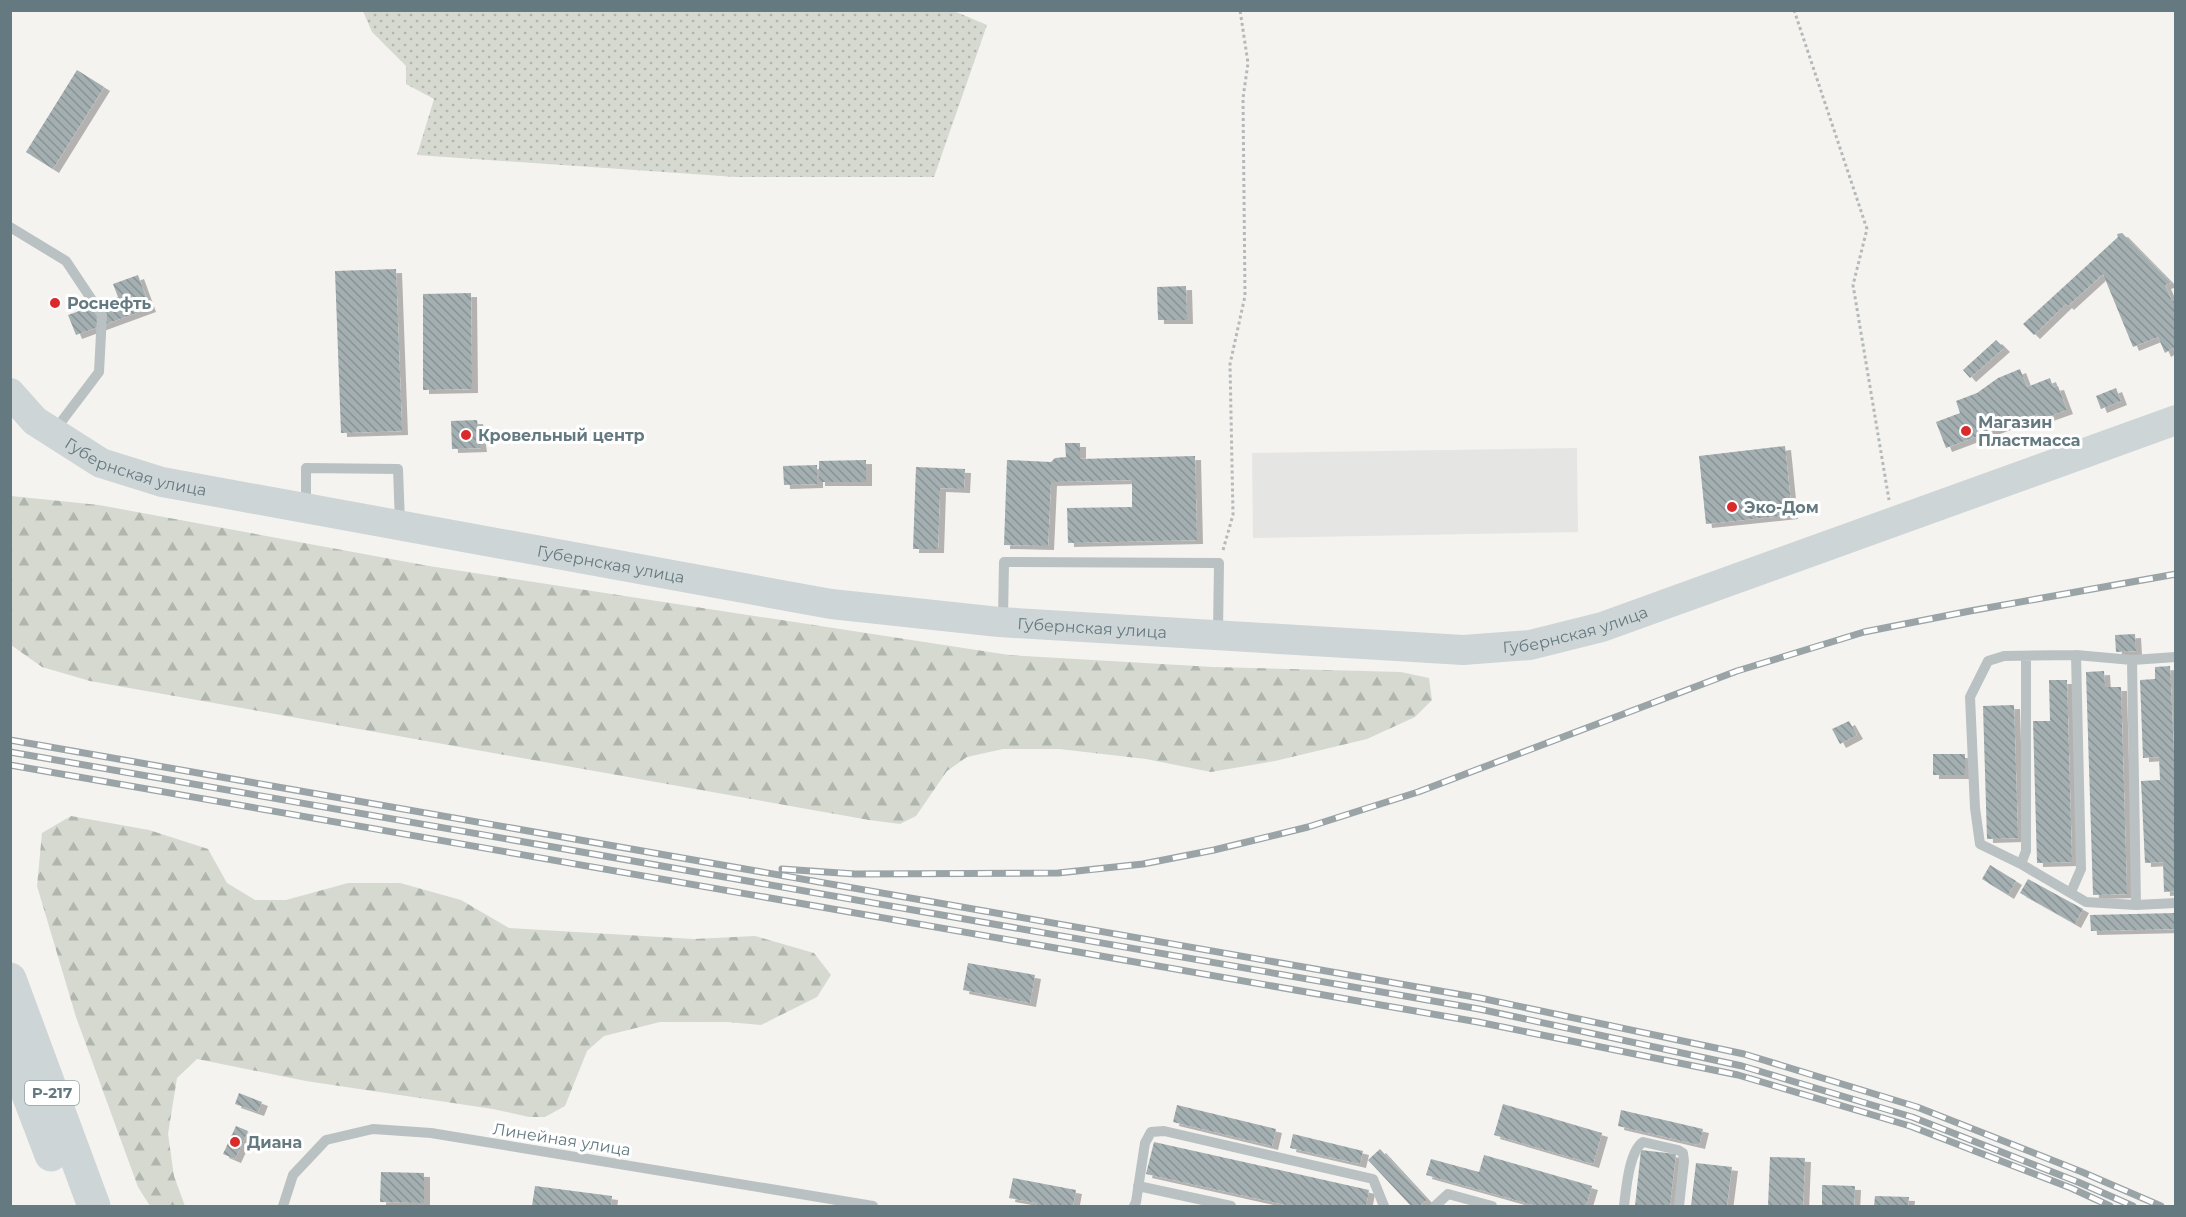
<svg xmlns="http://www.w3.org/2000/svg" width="2186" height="1217" font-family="Montserrat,sans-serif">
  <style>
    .built { fill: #e5e5e4 }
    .grass { fill: url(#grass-dots) }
    .forest { fill: url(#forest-firs) }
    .building { fill: url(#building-back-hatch); filter: url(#shadow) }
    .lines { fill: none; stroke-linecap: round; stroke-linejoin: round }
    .path { stroke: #b5b9ba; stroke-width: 3; stroke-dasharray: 3 3; stroke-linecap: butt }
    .minor { stroke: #bac1c2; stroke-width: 10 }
    .major { stroke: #ced5d7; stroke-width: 30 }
    .highway { stroke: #ced5d7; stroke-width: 33 }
    .rail-casing { stroke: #9aa4a7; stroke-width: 7 }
    .rail { stroke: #fff; stroke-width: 4.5; stroke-dasharray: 14; stroke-linecap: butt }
    .poi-dot { fill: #da2a2b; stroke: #fff; stroke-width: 2 }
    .labels { text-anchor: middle; stroke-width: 6; stroke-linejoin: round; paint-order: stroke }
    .shield { fill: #fff; stroke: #92a2a6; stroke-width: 1.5 }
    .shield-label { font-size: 15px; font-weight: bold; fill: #647a80 }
    .poi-label { font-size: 16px; font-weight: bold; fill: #647a80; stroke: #fff; text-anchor: start }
    .street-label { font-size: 16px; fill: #647a80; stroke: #fff }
  </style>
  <defs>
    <pattern id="grass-dots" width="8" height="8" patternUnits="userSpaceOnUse" patternTransform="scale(1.5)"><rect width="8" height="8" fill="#d5d9d0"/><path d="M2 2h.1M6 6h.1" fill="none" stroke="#b0b5ae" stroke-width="1.8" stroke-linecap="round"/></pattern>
    <pattern id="forest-firs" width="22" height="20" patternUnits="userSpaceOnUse" patternTransform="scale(1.5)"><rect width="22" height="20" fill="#d5d9d0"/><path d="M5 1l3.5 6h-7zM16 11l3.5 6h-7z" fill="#b0b5ae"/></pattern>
    <pattern id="building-back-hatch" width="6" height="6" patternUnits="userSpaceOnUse" patternTransform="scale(1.5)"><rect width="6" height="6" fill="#a4afb1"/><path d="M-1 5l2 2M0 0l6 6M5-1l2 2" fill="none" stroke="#899395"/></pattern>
    <filter id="shadow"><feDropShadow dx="6" dy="4" stdDeviation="0" flood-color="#0004"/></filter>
  </defs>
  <rect width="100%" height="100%" fill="#f4f3f0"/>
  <!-- built -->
  <path class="built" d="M 1577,448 L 1578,532 L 1253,538 L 1252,453 Z"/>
  <!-- grass -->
  <path class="grass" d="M 954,11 L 987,25 L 934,177 L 736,177 L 417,155 L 434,99 L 406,84 L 406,66 L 372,32 L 363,11 Z"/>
  <!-- forest -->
  <path class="forest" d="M 11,496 L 99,505 L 429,566 L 1009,655 L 1213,667 L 1401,672 L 1429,678 L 1432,700 L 1415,717 L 1367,739 L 1275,761 L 1211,772 L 1146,759 L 1059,749 L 1003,749 L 967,757 L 947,771 L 916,816 L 900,824 L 869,820 L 90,681 L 42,667 L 11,645 Z
    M 71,816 L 149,830 L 208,849 L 227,883 L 255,900 L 286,900 L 348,883 L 400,883 L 461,900 L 509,928 L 694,939 L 755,936 L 814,953 L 831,975 L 817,997 L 761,1025 L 727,1022 L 660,1022 L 604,1036 L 587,1051 L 565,1106 L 545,1117 L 529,1117 L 493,1109 L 306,1081 L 197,1059 L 177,1078 L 168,1134 L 174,1176 L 185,1206 L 150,1206 L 138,1187 L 76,1017 L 37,886 L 42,833 Z"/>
  <!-- building -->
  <path class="building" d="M 77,70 L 104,87 L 53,169 L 26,152 Z
    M 2122,233 L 2171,283 L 2165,285 L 2172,301 L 2176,300 L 2176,352 L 2173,348 L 2165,353 L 2158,337 L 2133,347 L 2103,274 L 2068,306 L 2066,304 L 2034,335 L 2023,324 L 2118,237 L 2117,234 Z
    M 396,269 L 402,431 L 341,433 L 335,271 Z
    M 138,275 L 150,308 L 76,335 L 68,315 L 118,297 L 113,284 Z
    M 1186,286 L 1187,320 L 1158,320 L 1157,287 Z
    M 471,293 L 472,389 L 423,390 L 423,294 Z
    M 1996,340 L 2004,348 L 1970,378 L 1963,370 Z
    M 2020,369 L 2027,387 L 2050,378 L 2053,387 L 2058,386 L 2067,410 L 2039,420 L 2037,414 L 1946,448 L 1936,422 L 1960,413 L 1956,401 L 1977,393 L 1998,378 Z
    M 2116,388 L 2121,401 L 2101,409 L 2096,396 Z
    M 477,420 L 481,448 L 452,449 L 451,421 Z
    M 1065,443 L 1080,443 L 1080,459 L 1195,456 L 1197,540 L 1068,543 L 1067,508 L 1132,507 L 1132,480 L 1051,482 L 1048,546 L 1004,545 L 1007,460 L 1051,462 L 1055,458 L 1066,457 Z
    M 1785,446 L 1792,515 L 1706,524 L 1699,456 Z
    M 866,460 L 866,482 L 819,482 L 819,461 Z
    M 817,465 L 817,484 L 784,485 L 783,466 Z
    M 916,467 L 965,469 L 964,489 L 940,488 L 938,549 L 913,549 Z
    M 2135,634 L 2136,651 L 2116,652 L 2115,635 Z
    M 2170,666 L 2176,795 L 2176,891 L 2164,892 L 2163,862 L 2145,863 L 2141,781 L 2160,780 L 2159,757 L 2143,758 L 2140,680 L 2155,679 L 2155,667 Z
    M 2104,671 L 2105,687 L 2121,687 L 2127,894 L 2093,895 L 2086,672 Z
    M 2049,680 L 2067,680 L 2072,862 L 2037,863 L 2033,721 L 2050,721 Z
    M 2014,705 L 2018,838 L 1987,839 L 1983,706 Z
    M 1849,721 L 1857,735 L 1840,744 L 1832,729 Z
    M 1933,754 L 1965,754 L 1965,775 L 1933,775 Z
    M 1990,865 L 2016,881 L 2008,895 L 1982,879 Z
    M 2028,879 L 2083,909 L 2075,924 L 2020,893 Z
    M 2176,913 L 2176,929 L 2091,931 L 2090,915 Z
    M 968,963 L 1035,975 L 1030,1003 L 963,990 Z
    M 239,1093 L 262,1102 L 258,1112 L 235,1104 Z
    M 1503,1104 L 1602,1133 L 1593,1164 L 1494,1135 Z
    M 1177,1105 L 1276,1129 L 1272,1146 L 1173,1122 Z
    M 1621,1110 L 1703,1129 L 1699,1145 L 1618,1126 Z
    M 236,1126 L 248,1131 L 235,1159 L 223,1154 Z
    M 1293,1134 L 1363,1151 L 1360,1164 L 1290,1148 Z
    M 1154,1142 L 1369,1190 L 1366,1206 L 1290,1206 L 1146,1174 Z
    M 1380,1149 L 1427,1200 L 1419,1206 L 1411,1206 L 1368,1160 Z
    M 1641,1150 L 1676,1154 L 1670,1206 L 1635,1206 Z
    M 1484,1155 L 1592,1186 L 1586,1206 L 1537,1206 L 1426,1175 L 1431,1159 L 1479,1172 Z
    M 1770,1157 L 1805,1158 L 1803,1206 L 1768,1206 Z
    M 1696,1163 L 1732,1167 L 1727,1206 L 1691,1206 Z
    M 381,1172 L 424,1173 L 424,1203 L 380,1202 Z
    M 1013,1178 L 1076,1190 L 1073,1206 L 1036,1206 L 1037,1203 L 1009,1198 Z
    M 1822,1185 L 1855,1186 L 1854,1206 L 1822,1206 Z
    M 535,1186 L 612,1196 L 611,1206 L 532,1206 Z
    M 1875,1196 L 1909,1197 L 1908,1206 L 1874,1206 Z"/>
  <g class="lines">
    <!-- path -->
    <path class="path" d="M 1794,10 L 1867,229 L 1853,285 L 1889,500
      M 1223,550 L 1233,515 L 1230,364 L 1245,296 L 1243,98 L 1248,63 L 1240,10"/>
    <!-- minor -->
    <path class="minor" d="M 10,227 L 66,261 L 102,315 L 99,372 L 55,430
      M 306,505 L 306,468 L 398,469 L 400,523
      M 1003,619 L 1004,562 L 1219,563 L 1218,632
      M 2176,657 L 2132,660 L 2076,655 L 2004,656 L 1988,661 L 1970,697 L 1975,808 L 1980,844 L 2021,864 L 2086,902 L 2136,905 L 2176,903
      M 2132,660 L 2136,905
      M 2021,864 L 2026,851 L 2026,657
      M 2071,892 L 2081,869 L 2076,655
      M 1138,1186 L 1231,1206
      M 283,1206 L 293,1175 L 326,1140 L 373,1129 L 431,1133 L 873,1206
      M 1134,1206 L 1136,1202 L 1145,1143 L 1151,1132 L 1164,1131 L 1373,1179 L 1384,1206
      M 1435,1206 L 1448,1194 L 1492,1206
      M 1624,1206 C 1626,1190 1629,1151 1643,1142 L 1678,1150 L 1683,1153 L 1684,1161 L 1679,1206"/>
    <!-- major -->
    <path class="major" id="s1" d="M 10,393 L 35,421 L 101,463 L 162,482 L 831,604 L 999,622 L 1463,650 L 1530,645 L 1602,627 L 2176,420"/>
    <!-- highway -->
    <path class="highway" d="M 10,979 L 94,1206
      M 10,1047 L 51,1155"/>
    <defs>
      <path id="rail" d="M 10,740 L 1480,998 L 1744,1054 L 1917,1107 L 2082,1172 L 2161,1206
        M 10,752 L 1479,1009 L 1742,1066 L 1912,1117 L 2078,1182 L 2133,1206
        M 10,765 L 1478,1022 L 1738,1075 L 1910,1126 L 2071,1188 L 2110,1206
        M 782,869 L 855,874 L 1058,873 L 1143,864 L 1214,850 L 1308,827 L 1418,792 L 1737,671 L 1864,632 L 1970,611 L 2176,574"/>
    </defs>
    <!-- rail casing -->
    <use href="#rail" class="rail-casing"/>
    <!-- rail -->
    <use href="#rail" class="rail"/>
  </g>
  <!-- markers -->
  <g class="poi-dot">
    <circle cx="55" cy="303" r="6"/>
    <circle cx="1966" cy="431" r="6"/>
    <circle cx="466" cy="435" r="6"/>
    <circle cx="1732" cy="507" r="6"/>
    <circle cx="235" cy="1142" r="6"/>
  </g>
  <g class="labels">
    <!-- shield labels -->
    <rect class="shield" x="25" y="1081" width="54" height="24" rx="4.5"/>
    <g class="shield-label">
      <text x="52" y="1098">Р-217</text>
    </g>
    <!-- poi labels -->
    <g class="poi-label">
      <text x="67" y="309">Роснефть</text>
      <text x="1978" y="428">Магазин<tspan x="1978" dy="18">Пластмасса</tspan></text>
      <text x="478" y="441">Кровельный центр</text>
      <text x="1744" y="513">Эко-Дом</text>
      <text x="247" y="1148">Диана</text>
    </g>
    <!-- street labels -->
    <g class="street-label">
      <text dy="6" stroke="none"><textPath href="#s1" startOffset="150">Губернская улица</textPath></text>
      <text dy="6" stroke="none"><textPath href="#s1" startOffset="636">Губернская улица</textPath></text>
      <text dy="6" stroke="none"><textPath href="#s1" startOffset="1122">Губернская улица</textPath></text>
      <text dy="6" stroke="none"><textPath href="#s1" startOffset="1608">Губернская улица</textPath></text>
      <text transform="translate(562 1139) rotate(9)" y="6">Линейная улица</text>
    </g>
  </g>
  <!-- border -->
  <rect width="2186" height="1217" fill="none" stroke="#647a80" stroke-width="24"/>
</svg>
